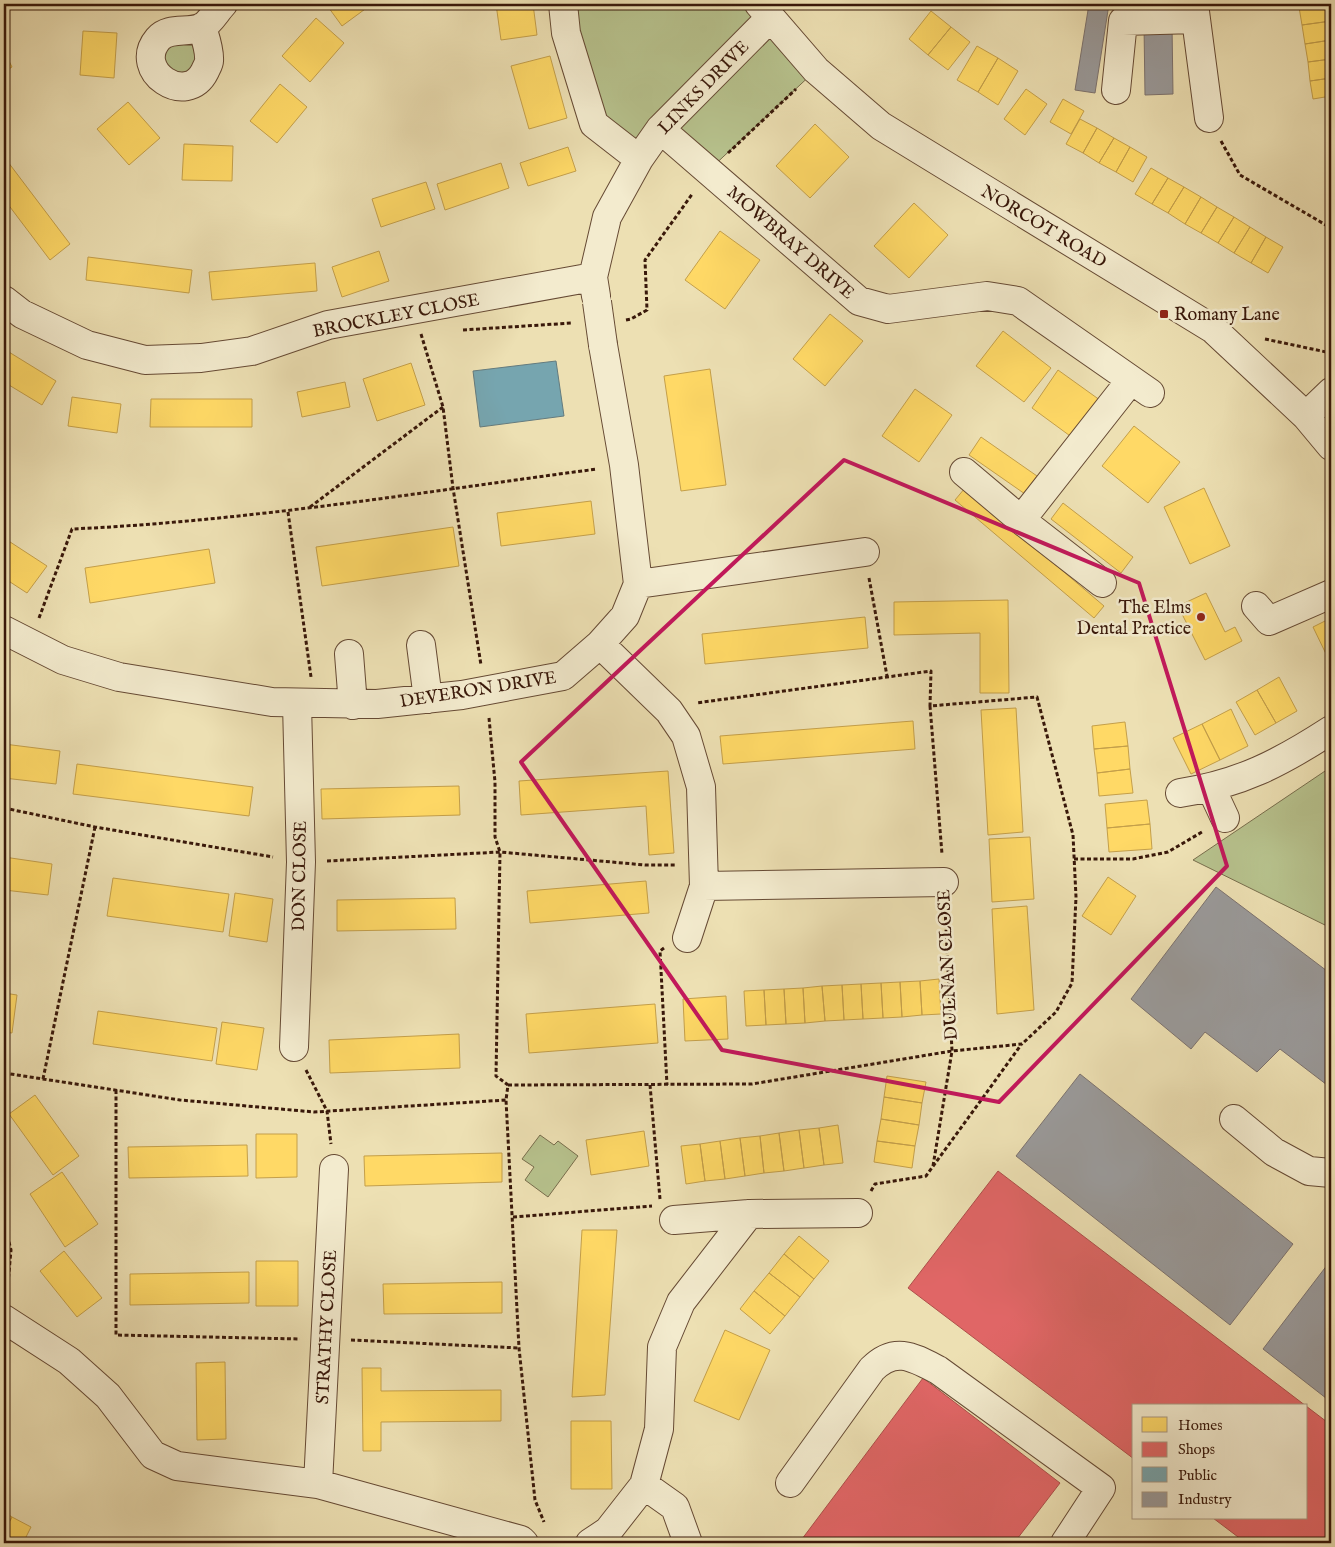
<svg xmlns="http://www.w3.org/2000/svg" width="1335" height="1547" font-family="'IM FELL English',serif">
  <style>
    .green { fill: #b7c28d; stroke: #786d4c }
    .homes { fill: #ffd966; stroke: #c49f4a }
    .shops { fill: #e06666; stroke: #ae4f4a }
    .public { fill: #76a5af; stroke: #647b7e }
    .industry { fill: #999; stroke: #7c726e }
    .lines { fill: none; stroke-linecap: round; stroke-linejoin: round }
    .minor-casing { stroke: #664a34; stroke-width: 30 }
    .path { stroke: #39180a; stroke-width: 3; stroke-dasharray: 4 2.5; stroke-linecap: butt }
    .minor { stroke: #f3ebce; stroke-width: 28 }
    .minor-bridge-casing { stroke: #664a34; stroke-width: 30; stroke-linecap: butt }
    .minor-bridge { stroke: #f3ebce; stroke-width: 28 }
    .marked { fill: none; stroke: #c2185b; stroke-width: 4; stroke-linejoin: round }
    .poi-dot { fill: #8f2418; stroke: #f3ebce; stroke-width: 2 }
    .labels { text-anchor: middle; stroke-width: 5; stroke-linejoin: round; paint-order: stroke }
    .street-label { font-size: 18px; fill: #39180a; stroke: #f3ebce }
    .poi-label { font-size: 18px; fill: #39180a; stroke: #f3ebce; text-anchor: start }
  </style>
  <rect width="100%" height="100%" fill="#ede0b3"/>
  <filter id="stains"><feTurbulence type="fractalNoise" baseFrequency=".004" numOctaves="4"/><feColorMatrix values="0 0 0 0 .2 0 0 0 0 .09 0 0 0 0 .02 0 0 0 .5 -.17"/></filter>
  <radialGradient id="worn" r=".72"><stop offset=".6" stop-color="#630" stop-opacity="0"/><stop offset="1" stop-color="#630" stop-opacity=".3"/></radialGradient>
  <!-- green -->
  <path class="green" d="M 563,4 L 759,4 L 816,70 L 708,171 L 660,130 L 639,159 L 594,124 Z
    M 185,29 L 209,62 L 175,86 L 157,40 Z
    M 1331,767 L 1331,928 L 1193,860 Z
    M 540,1135 L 554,1145 L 558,1141 L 578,1156 L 548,1197 L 525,1180 L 534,1167 L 522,1159 Z"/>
  <!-- homes -->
  <path class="homes" d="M 326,4 L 372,4 L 342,26 Z
    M 496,4 L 533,4 L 537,35 L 501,40 Z
    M 1321,4 L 1331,4 L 1331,21 L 1302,25 L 1299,7 Z
    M 931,11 L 951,27 L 928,55 L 909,39 Z
    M 316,18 L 344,43 L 310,82 L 282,56 Z
    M 1331,21 L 1331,40 L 1305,44 L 1302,25 Z
    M 951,27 L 970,42 L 948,70 L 928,55 Z
    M 83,31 L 117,33 L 114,78 L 80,75 Z
    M 1331,40 L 1331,59 L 1308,62 L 1305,44 Z
    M 977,46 L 998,58 L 978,92 L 957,80 Z
    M 4,51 L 12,67 L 4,72 Z
    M 550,56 L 567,118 L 529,129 L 511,66 Z
    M 998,58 L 1018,71 L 998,105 L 978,92 Z
    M 1331,59 L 1331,78 L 1310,81 L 1308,62 Z
    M 1331,78 L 1331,96 L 1313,99 L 1310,81 Z
    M 280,84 L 307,107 L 277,143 L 250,121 Z
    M 1026,89 L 1047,104 L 1025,135 L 1004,119 Z
    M 1063,99 L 1084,111 L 1071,134 L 1050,122 Z
    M 128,102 L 160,138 L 129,165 L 97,129 Z
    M 1331,106 L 1331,125 L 1328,125 L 1327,107 Z
    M 1080,119 L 1097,128 L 1083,153 L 1066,144 Z
    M 815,124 L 849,157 L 810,198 L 776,166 Z
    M 1328,125 L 1331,125 L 1331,143 Z
    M 1097,128 L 1114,138 L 1099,163 L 1083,153 Z
    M 1114,138 L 1130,147 L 1116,172 L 1099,163 Z
    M 184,144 L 233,146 L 232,181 L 182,180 Z
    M 568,147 L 576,171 L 528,186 L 520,163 Z
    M 1130,147 L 1147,157 L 1133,182 L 1116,172 Z
    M 8,162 L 70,244 L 50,260 L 4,199 L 4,166 Z
    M 501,163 L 509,188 L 445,210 L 437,184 Z
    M 1151,168 L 1168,178 L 1152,204 L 1135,194 Z
    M 1168,178 L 1184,187 L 1168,213 L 1152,204 Z
    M 426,182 L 435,209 L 381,227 L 372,199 Z
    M 1184,187 L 1201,197 L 1185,224 L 1168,213 Z
    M 1201,197 L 1217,207 L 1201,233 L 1185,224 Z
    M 914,203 L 948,235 L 909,278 L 874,246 Z
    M 1217,207 L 1234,217 L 1218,243 L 1201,233 Z
    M 1234,217 L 1250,227 L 1234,253 L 1218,243 Z
    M 1250,227 L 1266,237 L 1251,263 L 1234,253 Z
    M 720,231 L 760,260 L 725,309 L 685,280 Z
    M 1266,237 L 1283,247 L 1268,273 L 1251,263 Z
    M 379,251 L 389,281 L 342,297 L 332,267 Z
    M 88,257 L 192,270 L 189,293 L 86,280 Z
    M 315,263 L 317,291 L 212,300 L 209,272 Z
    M 830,314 L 863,341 L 825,386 L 793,359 Z
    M 1003,331 L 1051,368 L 1024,402 L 976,366 Z
    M 4,349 L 56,381 L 42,405 L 4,382 Z
    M 411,363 L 425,405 L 377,421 L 363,379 Z
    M 710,369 L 726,485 L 681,491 L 664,376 Z
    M 1058,370 L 1104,403 L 1077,441 L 1032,408 Z
    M 345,382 L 350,407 L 302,417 L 297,392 Z
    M 915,389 L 952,415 L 919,462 L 882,436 Z
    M 72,397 L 121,404 L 117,433 L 68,426 Z
    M 151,399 L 252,399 L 252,427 L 150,427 Z
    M 1134,426 L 1180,462 L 1148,503 L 1102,466 Z
    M 981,437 L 1037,476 L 1025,494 L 969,455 Z
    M 965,488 L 1104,606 L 1094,618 L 955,500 Z
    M 1204,488 L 1230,546 L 1190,564 L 1164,507 Z
    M 591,501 L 595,534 L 501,546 L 497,513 Z
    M 1063,503 L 1133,557 L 1121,573 L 1051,519 Z
    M 453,527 L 459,566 L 322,586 L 316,547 Z
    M 4,538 L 47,566 L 27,593 L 4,578 Z
    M 209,549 L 215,583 L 90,603 L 85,568 Z
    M 1206,593 L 1225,632 L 1235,627 L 1242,641 L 1205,660 L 1178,606 Z
    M 1008,600 L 1009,693 L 980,693 L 980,633 L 894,635 L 894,602 Z
    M 865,617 L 868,648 L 705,664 L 702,634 Z
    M 1331,618 L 1331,654 L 1327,656 L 1313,627 Z
    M 1279,677 L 1297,711 L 1276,723 L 1257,690 Z
    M 1257,690 L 1276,723 L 1255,735 L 1236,702 Z
    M 1016,708 L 1023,832 L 988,835 L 981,710 Z
    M 1231,709 L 1248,746 L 1220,760 L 1202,724 Z
    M 913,721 L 915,749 L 723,764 L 720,736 Z
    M 1125,722 L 1128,746 L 1094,749 L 1092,726 Z
    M 1202,724 L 1220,760 L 1191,774 L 1173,738 Z
    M 4,744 L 60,751 L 56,784 L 4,778 Z
    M 1128,746 L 1130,769 L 1097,773 L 1094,749 Z
    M 77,764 L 253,787 L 249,816 L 73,794 Z
    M 1130,769 L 1133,793 L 1099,796 L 1097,773 Z
    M 668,771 L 674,853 L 649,855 L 646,806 L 521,815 L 519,781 Z
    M 459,786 L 460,815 L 322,819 L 321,789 Z
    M 1147,800 L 1150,824 L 1107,828 L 1105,804 Z
    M 1150,824 L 1152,849 L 1109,852 L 1107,828 Z
    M 1030,837 L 1034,899 L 992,902 L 989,839 Z
    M 4,857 L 52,864 L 48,895 L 4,890 Z
    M 1108,877 L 1136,896 L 1111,935 L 1082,916 Z
    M 113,878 L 229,894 L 223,932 L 107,916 Z
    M 646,881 L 649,913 L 530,923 L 527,891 Z
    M 235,893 L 273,899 L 267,942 L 229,936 Z
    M 455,898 L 456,929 L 337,931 L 337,900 Z
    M 1027,906 L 1034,1010 L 997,1014 L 992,909 Z
    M 939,979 L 941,1014 L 922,1015 L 920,981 Z
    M 920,981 L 922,1015 L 902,1017 L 900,982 Z
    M 900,982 L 902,1017 L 883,1018 L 881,983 Z
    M 881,983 L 883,1018 L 863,1019 L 861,984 Z
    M 861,984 L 863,1019 L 844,1020 L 842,985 Z
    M 842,985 L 844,1020 L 825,1021 L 822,986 Z
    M 822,986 L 825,1021 L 805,1023 L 803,988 Z
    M 803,988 L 805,1023 L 786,1024 L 784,989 Z
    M 784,989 L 786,1024 L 766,1025 L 764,990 Z
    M 764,990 L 766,1025 L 746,1026 L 744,991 Z
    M 4,993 L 17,995 L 12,1033 L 4,1032 Z
    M 726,996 L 728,1039 L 685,1041 L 683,999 Z
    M 655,1004 L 658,1043 L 529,1053 L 526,1014 Z
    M 98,1011 L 217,1028 L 212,1061 L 93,1044 Z
    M 222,1022 L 264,1028 L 257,1070 L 216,1064 Z
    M 459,1034 L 460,1068 L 330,1073 L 329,1040 Z
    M 887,1076 L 926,1082 L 922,1103 L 884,1097 Z
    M 35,1095 L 79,1156 L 53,1175 L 9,1114 Z
    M 884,1097 L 922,1103 L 919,1125 L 881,1119 Z
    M 881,1119 L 919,1125 L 915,1146 L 877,1141 Z
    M 838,1125 L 843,1163 L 824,1165 L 819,1128 Z
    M 819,1128 L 824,1165 L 804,1168 L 799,1130 Z
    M 799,1130 L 804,1168 L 784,1171 L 779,1133 Z
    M 644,1131 L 649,1166 L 591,1175 L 586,1140 Z
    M 779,1133 L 784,1171 L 764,1173 L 760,1136 Z
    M 256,1134 L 297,1134 L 297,1177 L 256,1178 Z
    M 760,1136 L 764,1173 L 745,1176 L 740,1138 Z
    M 740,1138 L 745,1176 L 725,1179 L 720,1141 Z
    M 720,1141 L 725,1179 L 705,1181 L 700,1144 Z
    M 877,1141 L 915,1146 L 912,1168 L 874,1162 Z
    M 700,1144 L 705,1181 L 686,1184 L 681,1146 Z
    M 247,1145 L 248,1176 L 129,1178 L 128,1147 Z
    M 502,1153 L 502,1182 L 365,1186 L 364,1156 Z
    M 62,1172 L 98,1224 L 65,1247 L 30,1194 Z
    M 582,1230 L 617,1230 L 605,1395 L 572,1397 Z
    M 799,1236 L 829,1261 L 814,1279 L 784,1254 Z
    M 64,1251 L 102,1298 L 77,1317 L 40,1271 Z
    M 784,1254 L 814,1279 L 800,1297 L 769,1273 Z
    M 256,1261 L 298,1261 L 298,1306 L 256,1306 Z
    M 249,1272 L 249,1303 L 130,1305 L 130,1274 Z
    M 769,1273 L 800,1297 L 785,1316 L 754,1291 Z
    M 502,1282 L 502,1313 L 384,1314 L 383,1284 Z
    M 754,1291 L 785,1316 L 770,1334 L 740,1309 Z
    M 725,1330 L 770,1350 L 739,1420 L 694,1401 Z
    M 225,1362 L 226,1439 L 197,1440 L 196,1363 Z
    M 362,1368 L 381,1368 L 381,1391 L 501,1390 L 501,1421 L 381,1422 L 381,1451 L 363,1451 Z
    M 571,1421 L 611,1421 L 612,1489 L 571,1489 Z
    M 4,1512 L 12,1517 L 4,1532 Z
    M 12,1517 L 31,1527 L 23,1543 L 4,1543 L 4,1532 Z
    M 43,1538 L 53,1543 L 40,1543 Z"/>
  <!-- shops -->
  <path class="shops" d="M 998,1171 L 1306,1406 L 1134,1406 L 1134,1459 L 908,1288 Z
    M 923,1378 L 1060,1483 L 1014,1543 L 799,1543 Z
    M 1306,1406 L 1331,1425 L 1331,1543 L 1246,1543 L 1213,1518 L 1306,1518 Z"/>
  <!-- public -->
  <path class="public" d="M 556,361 L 564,416 L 480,427 L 473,371 Z"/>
  <!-- industry -->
  <path class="industry" d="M 1089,4 L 1109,4 L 1095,93 L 1075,90 Z
    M 1144,25 L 1172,25 L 1173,94 L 1145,95 Z
    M 1216,887 L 1331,974 L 1331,1088 L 1280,1049 L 1257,1072 L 1205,1032 L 1191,1049 L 1131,999 Z
    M 1080,1074 L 1293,1244 L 1230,1325 L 1016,1156 Z
    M 1331,1260 L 1331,1402 L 1263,1349 Z"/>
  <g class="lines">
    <defs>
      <path id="minor" d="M 563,4 L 566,33 L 594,124 L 639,159
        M 759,4 L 816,70 L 881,126 L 1213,329 L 1306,416 L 1331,446
        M 1194,4 L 1209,118
        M 202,27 C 205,37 210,50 209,61 C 209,64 206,68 205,71 C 187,108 131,71 158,39 C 169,26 189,34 202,27 C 210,23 217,10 223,4
        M 1116,90 L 1123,21 L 1196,19
        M 660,129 L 859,301 L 888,309 L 987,296 L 1018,301 L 1150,393
        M 596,296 L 593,277 L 607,217 L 639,159 L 660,129 L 770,18
        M 4,300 L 22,314 L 87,345 L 145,360 L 201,358 L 252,351 L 328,325 L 593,277
        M 1306,416 L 1331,392
        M 964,472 L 1021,520 L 1102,583
        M 1021,520 L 1131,380
        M 638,584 L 865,552
        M 1256,606 L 1269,621 L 1331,594
        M 4,630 L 63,660 L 119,677 L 272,702 L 377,704 L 462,695 L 563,676 L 600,644 L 625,616 L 638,584 L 624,465 L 603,345
        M 600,644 L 669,711 L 686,736 L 701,787 L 704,886 L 687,938
        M 421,645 L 428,699
        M 349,654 L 353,705
        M 1211,788 L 1225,818
        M 1180,793 C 1240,784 1280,763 1331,730
        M 704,886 L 944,882
        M 294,1047 L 301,862 L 297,704
        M 1234,1119 L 1274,1152 L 1309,1171 L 1331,1173
        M 674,1220 L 749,1214 L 858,1213
        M 4,1319 L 69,1361 L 108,1396 L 153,1455 L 177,1466 L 318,1484 L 521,1540 L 524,1543
        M 790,1483 L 872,1369 C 895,1346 913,1357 938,1370 L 1101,1488 L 1065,1543
        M 318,1484 L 334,1169
        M 644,1485 L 675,1507 L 688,1543
        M 590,1543 L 608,1531 L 644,1485 L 659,1429 L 662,1347 L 681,1302 L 749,1214"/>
    </defs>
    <!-- minor casing -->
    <use href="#minor" class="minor-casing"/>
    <!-- path -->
    <path class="path" d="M 1221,141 L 1240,175 L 1331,228
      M 728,153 L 796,89
      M 626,320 L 631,319 L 647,310 L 645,260 L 693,193
      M 463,330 L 572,323
      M 421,334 L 443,407 L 453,488 L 481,665
      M 1265,339 L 1331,353
      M 310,507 L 443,407
      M 288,512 L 311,677
      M 869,578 L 887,676
      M 39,618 L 72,529 C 248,521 422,492 597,469
      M 930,706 L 942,854
      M 489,718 L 495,782 L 495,837 L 500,852 L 496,1076 L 508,1085 L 506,1100 L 519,1348 L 535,1500 L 544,1522
      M 4,808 L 95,827 L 273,857
      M 1074,859 L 1133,859 L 1168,852 L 1202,832
      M 327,861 L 500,852 L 645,865 L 677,865
      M 664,948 L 660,951 L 667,1085
      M 306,1070 L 327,1111 L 331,1144
      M 4,1073 L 180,1100 L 314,1112 L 506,1100
      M 43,1079 L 95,827
      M 508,1085 L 752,1084 L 952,1051 L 1022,1044 L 1056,1012 L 1072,983 L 1076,897 L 1073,835 L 1037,697 L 930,706 L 931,671 L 696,703
      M 650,1085 L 660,1199
      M 116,1090 L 116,1335 L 300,1339
      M 933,1166 L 952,1051 L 945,908
      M 871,1191 L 875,1184 L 926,1176 L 1021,1045
      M 513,1217 L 652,1206
      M 4,1223 L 11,1250 L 7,1294
      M 351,1340 L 519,1348"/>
    <!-- minor -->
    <use href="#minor" class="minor"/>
    <defs>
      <path id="minor-bridge" d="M 597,302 L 603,345"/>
    </defs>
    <!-- minor-bridge casing -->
    <use href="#minor-bridge" class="minor-bridge-casing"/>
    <!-- minor-bridge -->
    <use href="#minor-bridge" class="minor-bridge"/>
  </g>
  <!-- marked area -->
  <path class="marked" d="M 844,460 L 1139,583 L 1227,866 L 999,1102 L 722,1050 L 521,762 Z"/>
  <!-- markers -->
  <g class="poi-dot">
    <rect x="1159" y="309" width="10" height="10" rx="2.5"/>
    <circle cx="1201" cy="617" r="5"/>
  </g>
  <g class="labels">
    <!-- street labels -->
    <g class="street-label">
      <text transform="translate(703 87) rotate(-46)" y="6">LINKS DRIVE</text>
      <text transform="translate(1044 226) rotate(31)" y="6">NORCOT ROAD</text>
      <text transform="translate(791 242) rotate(41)" y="6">MOWBRAY DRIVE</text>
      <text transform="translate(396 315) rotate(-11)" y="6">BROCKLEY CLOSE</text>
      <text transform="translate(478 689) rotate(-9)" y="6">DEVERON DRIVE</text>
      <text transform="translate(299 876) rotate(-89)" y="6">DON CLOSE</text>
      <text transform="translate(947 965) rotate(-93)" y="6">DULNAN CLOSE</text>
      <text transform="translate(326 1327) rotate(-87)" y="6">STRATHY CLOSE</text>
    </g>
    <!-- poi labels -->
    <g class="poi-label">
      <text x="1174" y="320">Romany Lane</text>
      <text x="1191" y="613" text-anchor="end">The Elms<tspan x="1191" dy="21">Dental Practice</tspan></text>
    </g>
  </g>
  <!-- margin -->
  <rect width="1335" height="1547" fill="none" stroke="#ede0b3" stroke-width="20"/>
  <rect x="5" y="5" width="1325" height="1537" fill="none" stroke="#39180a" stroke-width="2.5"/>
  <rect x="10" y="10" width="1315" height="1527" fill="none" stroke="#39180a"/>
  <!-- legend -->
  <rect x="1132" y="1404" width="175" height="115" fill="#f3ebce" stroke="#a99780"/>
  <rect x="1142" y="1417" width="25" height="15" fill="#ffd966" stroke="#a99780"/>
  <text x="1178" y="1430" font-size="15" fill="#39180a">Homes</text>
  <rect x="1142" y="1442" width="25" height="15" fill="#e06666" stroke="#a99780"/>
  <text x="1178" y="1454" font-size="15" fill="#39180a">Shops</text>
  <rect x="1142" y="1467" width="25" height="15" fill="#76a5af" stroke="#a99780"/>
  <text x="1178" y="1480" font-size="15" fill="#39180a">Public</text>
  <rect x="1142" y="1492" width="25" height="15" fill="#999999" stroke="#a99780"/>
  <text x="1178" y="1504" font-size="15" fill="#39180a">Industry</text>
  <rect width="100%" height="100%" filter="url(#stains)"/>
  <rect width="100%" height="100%" fill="url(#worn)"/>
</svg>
